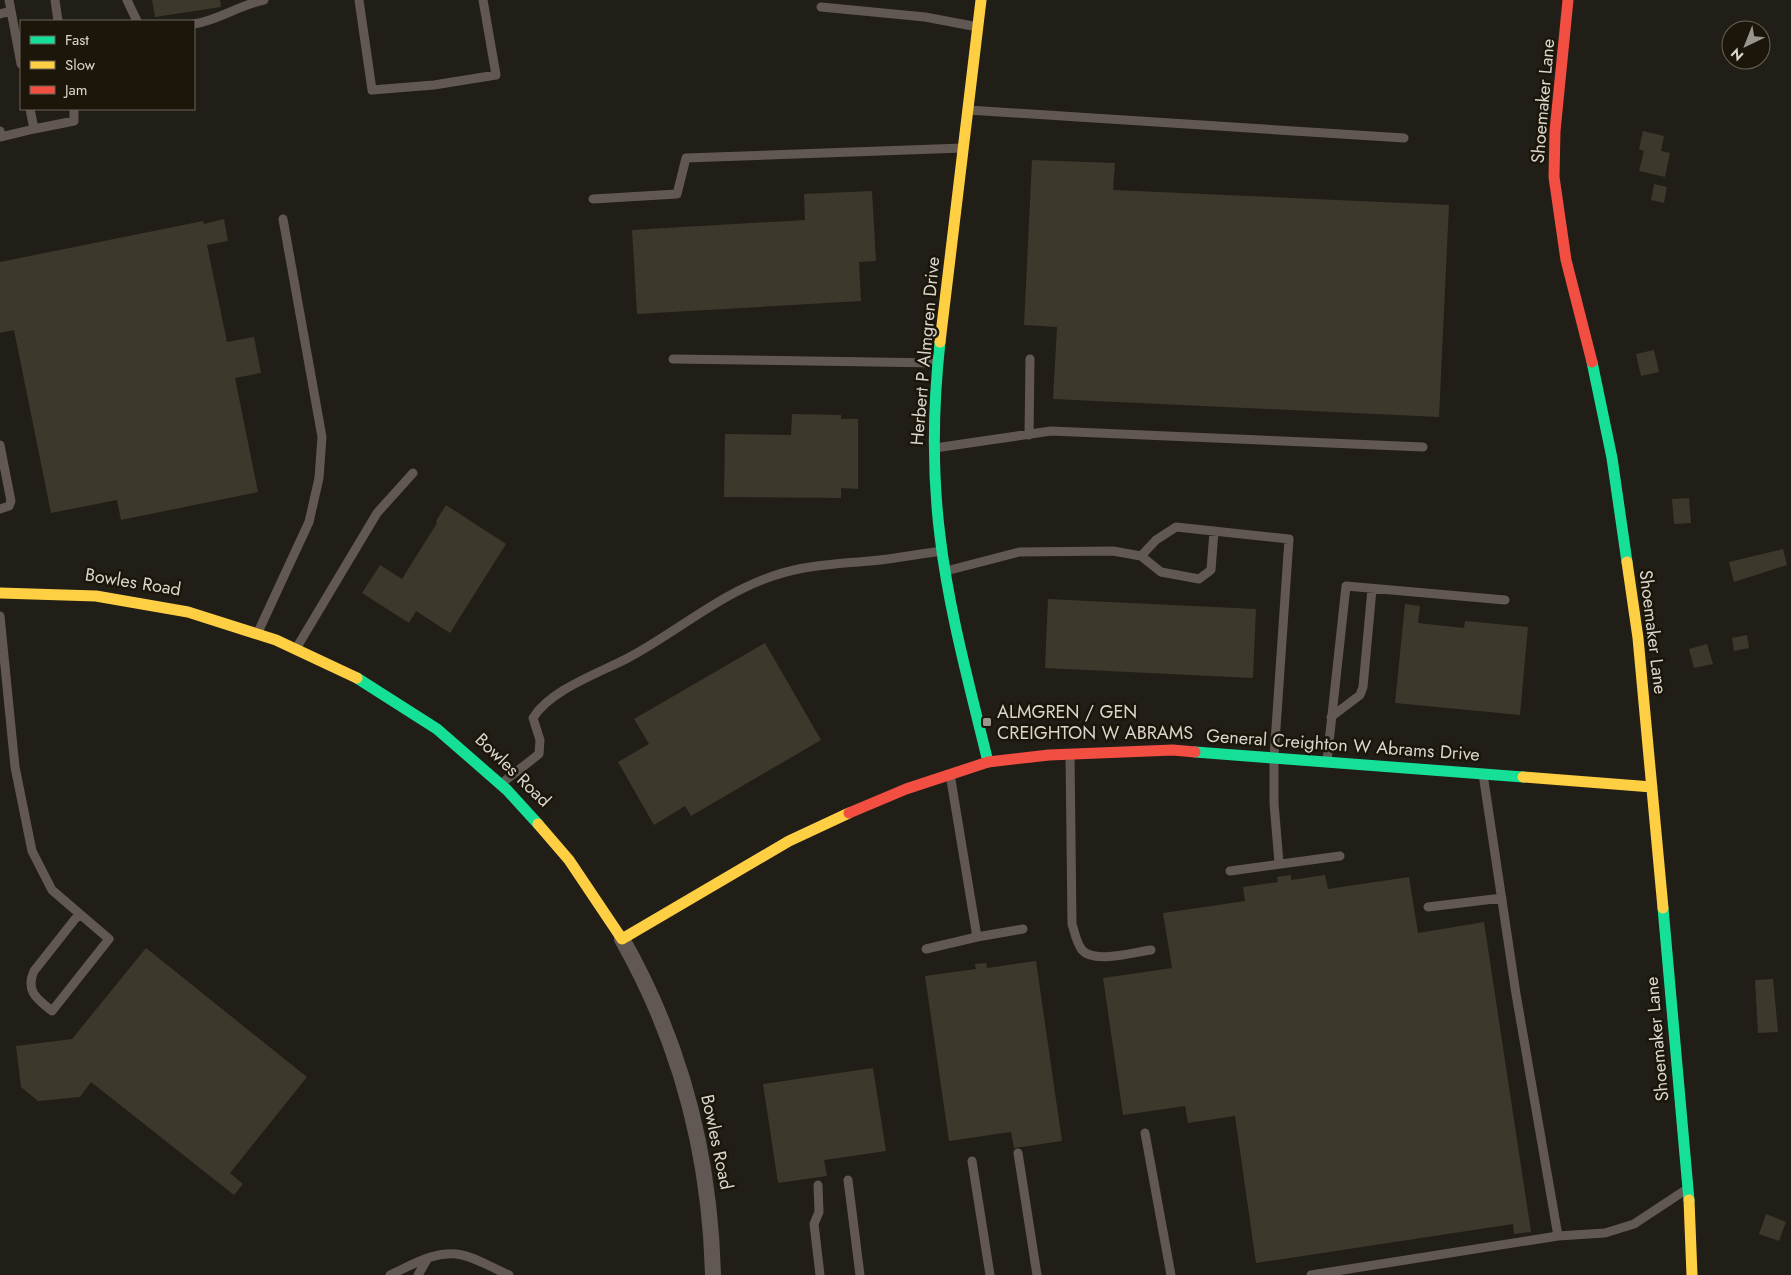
<svg xmlns="http://www.w3.org/2000/svg" width="1791" height="1275" font-family="Jost,sans-serif">
  <style>
    .building { fill: #3c382b }
    .lines { fill: none; stroke-linecap: round; stroke-linejoin: round }
    .lane { stroke: #625853; stroke-width: 9 }
    .street { stroke: #625853; stroke-width: 16 }
    .fast { stroke: #16e098; stroke-width: 11 }
    .slow { stroke: #ffcf43; stroke-width: 11 }
    .jam { stroke: #f24e42; stroke-width: 11 }
    .poi-dot { fill: #99968d; stroke: #1c160a; stroke-width: 2 }
    .labels { text-anchor: middle; stroke-width: 5; stroke-linejoin: round; paint-order: stroke }
    .street-label { font-size: 18px; fill: #d9d6cd; stroke: #1c160a }
    .poi-label { font-size: 18px; fill: #d9d6cd; stroke: #1c160a; text-anchor: start }
  </style>
  <rect width="100%" height="100%" fill="#211e17"/>
  <!-- building -->
  <path class="building" d="M 152,0 L 220,0 L 221,7 L 155,17 Z
    M 1643,131 L 1664,136 L 1661,151 L 1670,153 L 1665,177 L 1639,171 L 1644,151 L 1639,149 Z
    M 1032,160 L 1115,163 L 1113,190 L 1449,205 L 1439,417 L 1053,399 L 1057,327 L 1024,325 Z
    M 1654,184 L 1667,187 L 1664,203 L 1651,200 Z
    M 872,191 L 876,261 L 859,262 L 861,301 L 637,314 L 632,230 L 805,220 L 804,194 Z
    M 224,219 L 228,241 L 207,245 L 227,342 L 254,337 L 261,373 L 235,378 L 258,492 L 121,520 L 117,500 L 51,513 L 14,330 L 0,333 L 0,262 L 203,221 L 204,224 Z
    M 1654,350 L 1659,372 L 1641,376 L 1636,354 Z
    M 792,414 L 841,415 L 841,419 L 858,419 L 858,489 L 841,488 L 841,498 L 724,497 L 725,434 L 791,435 Z
    M 1689,498 L 1691,523 L 1674,524 L 1672,499 Z
    M 446,505 L 506,544 L 450,633 L 416,611 L 409,623 L 362,593 L 380,565 L 402,579 L 437,523 L 436,521 Z
    M 1783,549 L 1787,565 L 1734,582 L 1729,562 Z
    M 1048,599 L 1256,609 L 1253,678 L 1045,668 Z
    M 1405,604 L 1420,606 L 1418,623 L 1464,628 L 1465,621 L 1528,627 L 1520,715 L 1395,703 Z
    M 1747,635 L 1749,648 L 1734,651 L 1732,638 Z
    M 765,643 L 821,740 L 691,816 L 685,806 L 654,825 L 618,762 L 649,744 L 634,719 Z
    M 1707,644 L 1713,664 L 1694,668 L 1689,649 Z
    M 1291,875 L 1291,880 L 1325,875 L 1328,889 L 1409,877 L 1418,933 L 1484,922 L 1531,1232 L 1514,1234 L 1513,1224 L 1256,1263 L 1235,1116 L 1188,1123 L 1185,1106 L 1123,1115 L 1103,978 L 1172,968 L 1163,913 L 1245,901 L 1243,887 L 1278,882 L 1277,877 Z
    M 146,948 L 307,1077 L 230,1173 L 243,1184 L 234,1195 L 91,1082 L 80,1097 L 38,1101 L 21,1087 L 16,1046 L 72,1039 Z
    M 1036,961 L 1062,1141 L 1014,1148 L 1011,1132 L 949,1141 L 925,976 L 976,969 L 975,964 L 986,963 L 987,968 Z
    M 1773,979 L 1778,1032 L 1758,1033 L 1755,980 Z
    M 873,1068 L 886,1151 L 824,1160 L 827,1176 L 778,1183 L 763,1084 Z
    M 1766,1214 L 1786,1222 L 1779,1241 L 1759,1234 Z"/>
  <g class="lines">
    <!-- lane -->
    <path class="lane" d="M 9,0 L 21,64
      M 55,0 L 58,21
      M 127,0 L 137,21
      M 359,0 L 372,90 L 434,85 L 496,75 L 483,0
      M 821,7 L 925,17 L 978,27
      M 0,14 L 11,11
      M 194,24 C 219,20 239,5 264,0
      M 968,110 L 1404,138
      M 34,129 L 74,121 L 74,109
      M 0,131 L 1,137 L 34,129 L 30,109
      M 593,199 L 677,194 L 686,158 L 963,148
      M 673,359 L 938,363
      M 1029,435 L 1030,359
      M 0,445 L 11,501 L 9,506 L 0,509
      M 935,448 L 1051,431 L 1423,447
      M 1141,556 L 1161,572 L 1199,579 L 1211,570 L 1214,531
      M 946,571 L 1019,552 L 1113,551 L 1141,556 L 1156,540 L 1176,527 L 1289,539 L 1274,757 L 1274,803 L 1279,863
      M 0,616 L 15,767 L 32,851 L 52,890 L 109,939 L 52,1011 C 37,999 25,991 34,971 L 79,914
      M 258,632 L 309,522 L 319,478 L 322,437 L 283,219
      M 297,647 L 377,513 L 413,473
      M 1331,717 L 1360,695 L 1363,687 L 1372,589
      M 1070,754 L 1072,924 C 1075,933 1076,942 1082,950 C 1094,964 1134,952 1151,950
      M 1327,761 L 1346,586 L 1505,600
      M 950,774 L 977,937
      M 1483,774 L 1516,994 L 1558,1236 L 1605,1233 L 1634,1224 L 1687,1189
      M 502,783 L 539,754 L 540,740 L 533,718 C 550,690 599,673 628,658 C 677,632 719,594 773,576 C 805,565 837,564 870,561 C 894,559 918,554 942,551
      M 1230,871 L 1340,856
      M 1428,907 L 1502,898
      M 926,949 L 977,937 L 1023,929
      M 1145,1133 L 1171,1275
      M 1018,1153 L 1037,1275
      M 972,1161 L 990,1275
      M 848,1180 L 860,1275
      M 818,1185 L 819,1212 L 814,1224 L 820,1275
      M 390,1275 C 412,1265 437,1249 462,1255 C 477,1258 494,1269 509,1275
      M 418,1275 L 428,1258
      M 1311,1275 L 1558,1236"/>
    <!-- street -->
    <path class="street" d="M 622,939 C 681,1043 710,1156 713,1275"/>
    <!-- fast -->
    <path class="fast" d="M 940,342 C 933,406 932,472 940,536 C 949,612 970,687 988,762
      M 1592,362 L 1612,458 L 1627,562
      M 357,678 L 437,729 L 507,790 L 538,824
      M 1195,752 L 1523,777
      M 1663,908 L 1689,1200"/>
    <!-- slow -->
    <path class="slow" d="M 940,342 L 981,0
      M 1627,562 L 1638,638 L 1663,908
      M 0,593 L 96,596 L 188,612 L 276,640 L 357,678
      M 1523,777 L 1652,787
      M 538,824 L 569,860 L 622,939 L 789,841 L 849,813
      M 1689,1200 L 1692,1275"/>
    <!-- jam -->
    <path class="jam" d="M 1568,0 L 1555,131 L 1554,177 L 1566,260 L 1592,362
      M 849,813 L 906,789 L 988,762 L 1049,755 L 1173,750 L 1195,752"/>
  </g>
  <!-- markers -->
  <rect class="poi-dot" x="982" y="717" width="10" height="10" rx="2.5"/>
  <g class="labels">
    <!-- street labels -->
    <g class="street-label">
      <text transform="translate(1543 101) rotate(-85)" y="6">Shoemaker Lane</text>
      <text transform="translate(925 351) rotate(-85)" y="6">Herbert P Almgren Drive</text>
      <text transform="translate(133 582) rotate(9)" y="6">Bowles Road</text>
      <text transform="translate(1653 632) rotate(83)" y="6">Shoemaker Lane</text>
      <text transform="translate(1343 745) rotate(4)" y="6">General Creighton W Abrams Drive</text>
      <text transform="translate(513 770) rotate(44)" y="6">Bowles Road</text>
      <text transform="translate(1657 1039) rotate(-95)" y="6">Shoemaker Lane</text>
      <text transform="translate(717 1142) rotate(78)" y="6">Bowles Road</text>
    </g>
    <!-- poi labels -->
    <g class="poi-label">
      <text x="997" y="718">ALMGREN / GEN<tspan x="997" dy="21">CREIGHTON W ABRAMS</tspan></text>
    </g>
  </g>
  <!-- legend -->
  <rect x="20" y="20" width="175" height="90" fill="#1c160a" stroke="#686358"/>
  <rect x="30" y="36" width="25" height="8" fill="#16e098" stroke="#686358"/>
  <text x="65" y="45" font-size="15" fill="#d9d6cd">Fast</text>
  <rect x="30" y="61" width="25" height="8" fill="#ffcf43" stroke="#686358"/>
  <text x="65" y="70" font-size="15" fill="#d9d6cd">Slow</text>
  <rect x="30" y="86" width="25" height="8" fill="#f24e42" stroke="#686358"/>
  <text x="65" y="95" font-size="15" fill="#d9d6cd">Jam</text>
  <!-- north arrow -->
  <g transform="translate(1746 45) rotate(223)"><circle r="24" fill="#1c160a" stroke="#686358"/>
  <path d="M0-4L9 19L0 12L-9 19Z" fill="#99968d"/>
  <text y="-8" font-size="14" font-weight="bold" text-anchor="middle" fill="#d9d6cd">N</text>
  </g>
</svg>
